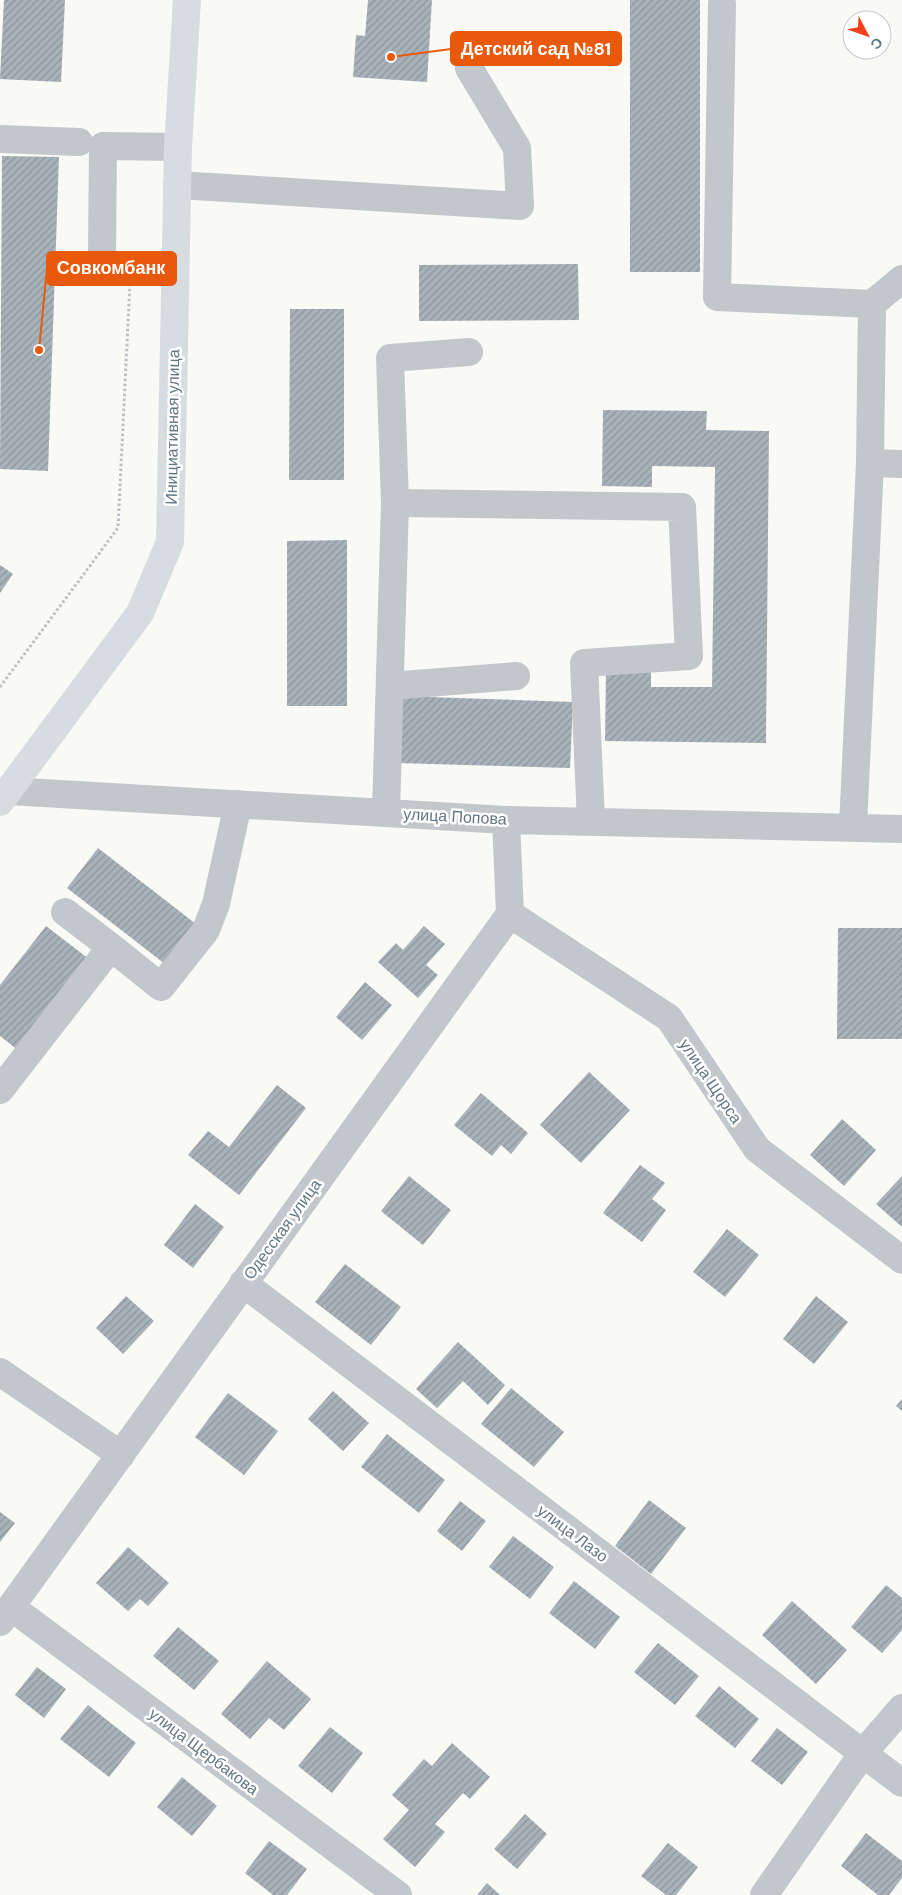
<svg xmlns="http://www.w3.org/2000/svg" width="902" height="1895" font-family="'DM Sans',sans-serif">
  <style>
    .building { fill: url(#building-hatch) }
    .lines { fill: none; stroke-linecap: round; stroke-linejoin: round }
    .path { stroke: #bcc0c3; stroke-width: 3; stroke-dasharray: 2.5 2.5; stroke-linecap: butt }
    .minor { stroke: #c2c7cb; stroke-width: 28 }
    .major { stroke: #d6dcdf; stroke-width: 28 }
    .labels { text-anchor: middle; stroke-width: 5; stroke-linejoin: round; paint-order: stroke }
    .street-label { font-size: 16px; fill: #617784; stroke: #fff }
    .leader { fill: none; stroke: #e8590c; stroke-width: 2 }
    .callout-dot { fill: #e8590c; stroke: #fff; stroke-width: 2 }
    .callout { fill: #e8590c; stroke: #e8590c; stroke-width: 2 }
    .callout-label { font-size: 18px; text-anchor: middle; font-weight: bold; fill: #fff }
  </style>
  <defs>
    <pattern id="building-hatch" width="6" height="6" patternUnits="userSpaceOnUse" patternTransform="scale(1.25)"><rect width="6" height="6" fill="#a8b3b9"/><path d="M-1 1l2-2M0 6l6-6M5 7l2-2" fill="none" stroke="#8c969c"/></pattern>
  </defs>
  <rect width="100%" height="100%" fill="#f9f9f6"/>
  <!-- building -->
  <path class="building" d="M 4,0 L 65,0 L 61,82 L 0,79 Z
    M 368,0 L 432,0 L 427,82 L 353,77 L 356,35 L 365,36 Z
    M 630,0 L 700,0 L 700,272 L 630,272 Z
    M 2,156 L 59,157 L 48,471 L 0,469 Z
    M 578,264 L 579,320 L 419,321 L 419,265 Z
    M 290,309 L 344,309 L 344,480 L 289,480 Z
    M 603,410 L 707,411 L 706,430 L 769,431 L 766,743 L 605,741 L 606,668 L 651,668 L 651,687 L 712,687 L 715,467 L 652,466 L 652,487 L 602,486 Z
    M 347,540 L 347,706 L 287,706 L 287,541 Z
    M 0,565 L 13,574 L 0,593 Z
    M 398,696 L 573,702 L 570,768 L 396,763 Z
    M 98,848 L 196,924 L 165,964 L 67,888 Z
    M 46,926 L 89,959 L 19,1051 L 0,1036 L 0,985 Z
    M 424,926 L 445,944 L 426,965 L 438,975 L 418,998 L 378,962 L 396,943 L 403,950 Z
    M 838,928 L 902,928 L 902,1039 L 837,1039 Z
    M 365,982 L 392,1005 L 362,1040 L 336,1017 Z
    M 589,1072 L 630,1110 L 581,1163 L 540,1125 Z
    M 277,1085 L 306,1108 L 239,1195 L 188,1155 L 208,1131 L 229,1147 Z
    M 481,1093 L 528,1133 L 511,1154 L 501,1145 L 492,1156 L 454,1125 Z
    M 842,1119 L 876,1150 L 844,1186 L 810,1155 Z
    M 640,1165 L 665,1183 L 652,1199 L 666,1210 L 642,1242 L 603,1213 Z
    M 409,1176 L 451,1210 L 423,1245 L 381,1211 Z
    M 902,1176 L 902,1227 L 876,1204 Z
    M 195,1204 L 224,1227 L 193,1268 L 164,1245 Z
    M 727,1229 L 759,1255 L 725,1297 L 693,1272 Z
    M 345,1264 L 401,1307 L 371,1345 L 315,1302 Z
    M 126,1296 L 154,1321 L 123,1354 L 96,1328 Z
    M 816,1296 L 848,1322 L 814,1364 L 783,1339 Z
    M 458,1342 L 505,1385 L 488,1405 L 463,1381 L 437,1408 L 416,1389 Z
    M 511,1388 L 564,1432 L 534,1467 L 481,1424 Z
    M 333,1391 L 369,1423 L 343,1451 L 308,1419 Z
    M 228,1393 L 278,1431 L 244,1475 L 195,1437 Z
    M 902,1399 L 902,1411 L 896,1406 Z
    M 387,1434 L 445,1480 L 419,1513 L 361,1467 Z
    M 649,1500 L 686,1528 L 651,1574 L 615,1546 Z
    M 460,1501 L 486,1521 L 462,1551 L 437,1531 Z
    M 0,1512 L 15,1523 L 0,1542 Z
    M 513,1536 L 554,1567 L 530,1599 L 489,1567 Z
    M 128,1547 L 169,1583 L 148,1606 L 140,1599 L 128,1611 L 96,1583 Z
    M 574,1581 L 620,1617 L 595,1649 L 549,1613 Z
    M 886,1585 L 902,1598 L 902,1630 L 882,1653 L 851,1627 Z
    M 792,1601 L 847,1650 L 816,1684 L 762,1635 Z
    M 178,1627 L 219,1661 L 194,1690 L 153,1656 Z
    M 658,1643 L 699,1676 L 675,1705 L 634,1672 Z
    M 267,1661 L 311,1699 L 284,1730 L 269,1718 L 250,1739 L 221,1714 Z
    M 37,1667 L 66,1689 L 44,1718 L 15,1695 Z
    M 719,1686 L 759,1719 L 735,1748 L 695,1716 Z
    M 88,1705 L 136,1743 L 109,1777 L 60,1739 Z
    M 330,1727 L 363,1753 L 332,1793 L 298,1766 Z
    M 777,1728 L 808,1752 L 782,1785 L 751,1761 Z
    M 452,1743 L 490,1777 L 470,1799 L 463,1793 L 435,1824 L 445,1832 L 415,1867 L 383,1839 L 409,1810 L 392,1795 L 424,1759 L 432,1766 Z
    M 182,1777 L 217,1806 L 192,1836 L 157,1807 Z
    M 525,1814 L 547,1834 L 517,1869 L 494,1849 Z
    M 866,1833 L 902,1861 L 902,1878 L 889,1895 L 878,1895 L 841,1866 Z
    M 269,1841 L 307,1869 L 287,1895 L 273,1895 L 245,1873 Z
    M 668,1843 L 698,1867 L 676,1895 L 666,1895 L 641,1876 Z
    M 487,1883 L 500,1895 L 477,1895 Z"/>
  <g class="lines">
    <!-- path -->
    <path class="path" d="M 0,687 L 118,528 L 130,282 L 122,274"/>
    <!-- minor -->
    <path class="minor" d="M 722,4 L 717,297 L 872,304 L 870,463
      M 0,139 L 79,142
      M 177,185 L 520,206 L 517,148 L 469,68
      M 102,255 L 103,146 L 178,147
      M 872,304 L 902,279
      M 395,503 L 390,358 L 469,352
      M 390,686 L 516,676
      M 9,791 L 506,820 L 902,829
      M 386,812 L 395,503 L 682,507 L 689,656 L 584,663 L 591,822
      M 853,827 L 870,463 L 902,464
      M 65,912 L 111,947
      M 510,914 L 669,1018 L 757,1149 L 902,1260
      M 0,1090 L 111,947 L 161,987 L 206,930 L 216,904 L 238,804
      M 243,1283 L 902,1783
      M 0,1372 L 121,1455
      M 11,1607 L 398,1895
      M 0,1622 L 510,914 L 506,820
      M 764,1895 L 863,1753 L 902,1708"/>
    <!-- major -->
    <path class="major" d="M 0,802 L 140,613 L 170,542 L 178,147 L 187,0"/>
  </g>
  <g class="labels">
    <!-- street labels -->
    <g class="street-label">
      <text transform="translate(172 427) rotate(-89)" y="6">Инициативная улица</text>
      <text transform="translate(455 816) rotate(3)" y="6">улица Попова</text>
      <text transform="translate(711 1081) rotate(56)" y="6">улица Щорса</text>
      <text transform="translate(282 1229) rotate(-54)" y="6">Одесская улица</text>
      <text transform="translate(573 1533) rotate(37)" y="6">улица Лазо</text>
      <text transform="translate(204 1751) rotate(37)" y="6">улица Щербакова</text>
    </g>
  </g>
  <!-- callouts -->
  <path class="leader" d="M391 57L451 49M39 350L47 268"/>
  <g class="callout-dot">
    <circle cx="391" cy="57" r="5"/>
    <circle cx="39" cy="350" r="5"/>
  </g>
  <g class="callout">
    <rect x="451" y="32" width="170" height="33" rx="5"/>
    <rect x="47" y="252" width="129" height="33" rx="5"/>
  </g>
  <g class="callout-label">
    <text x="536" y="55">Детский сад №81</text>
    <text x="111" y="274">Совкомбанк</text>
  </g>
  <!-- north arrow -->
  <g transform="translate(867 35) rotate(131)"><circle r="24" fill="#ffffff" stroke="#c0c9ce"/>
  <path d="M0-4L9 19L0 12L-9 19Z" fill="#f2421d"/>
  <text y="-8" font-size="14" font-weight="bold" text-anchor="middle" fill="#617784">С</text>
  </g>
</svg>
